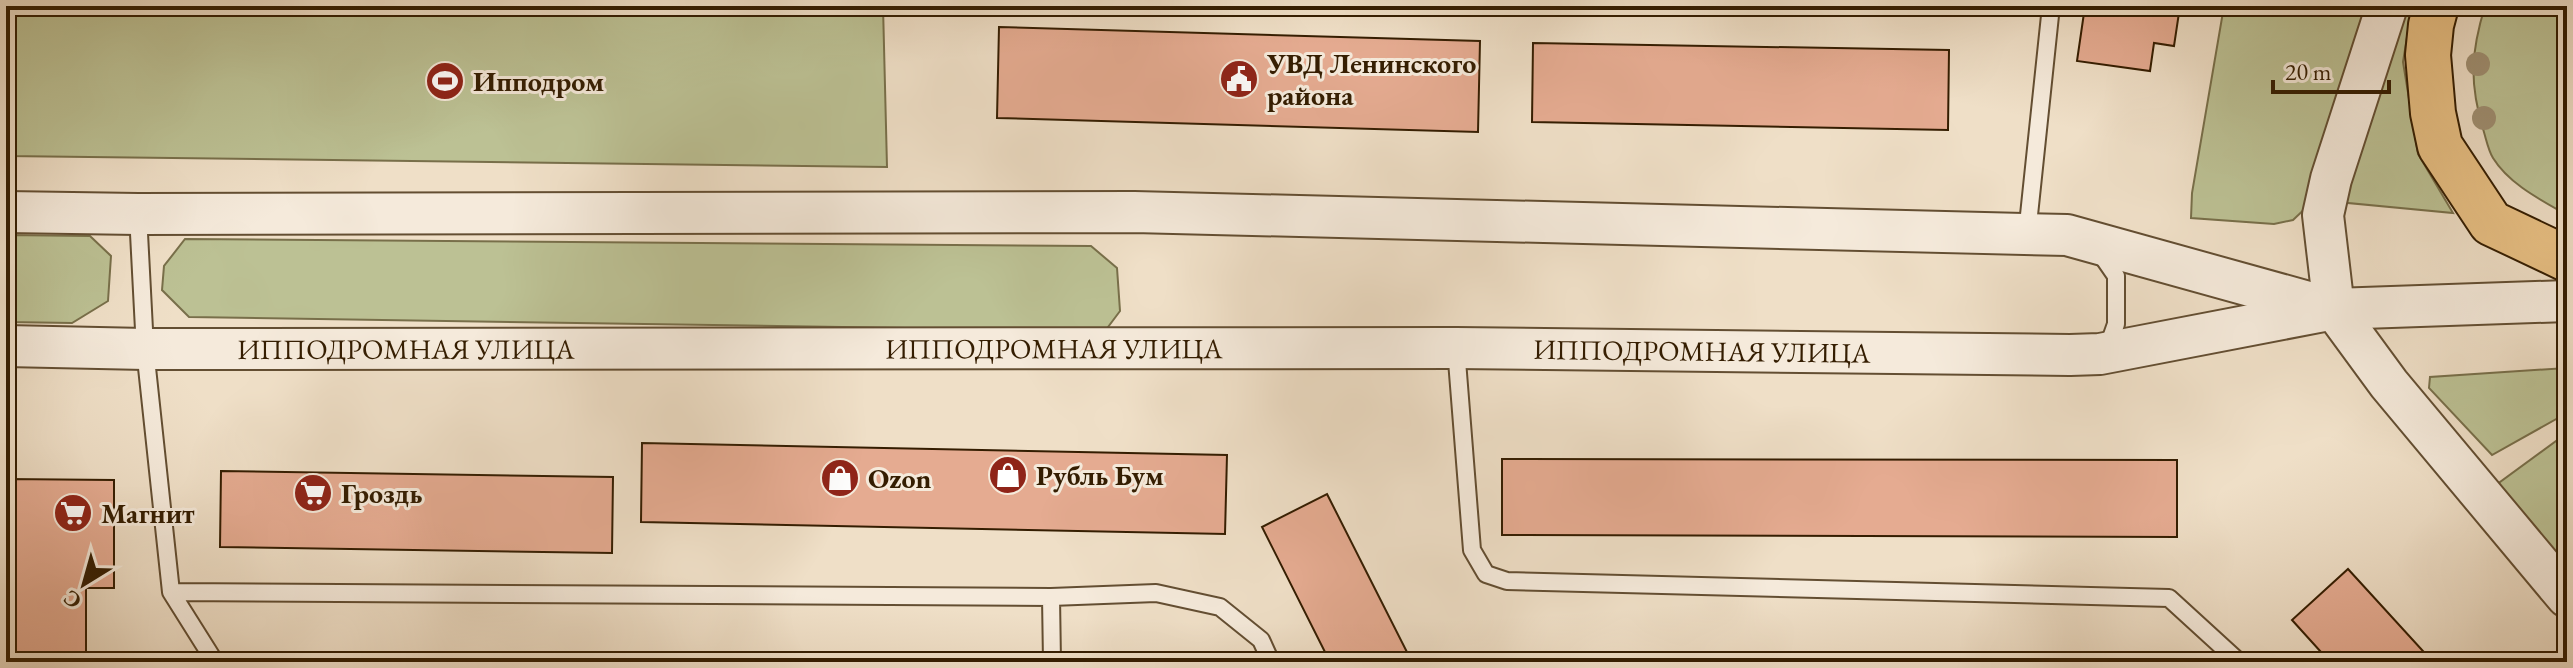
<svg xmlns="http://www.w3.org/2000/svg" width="2573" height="668" font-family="'EB Garamond',serif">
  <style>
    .green { fill: #bcc194; stroke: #786f4a; stroke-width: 2 }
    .building { fill: #e5ab91; stroke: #341d01; stroke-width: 2 }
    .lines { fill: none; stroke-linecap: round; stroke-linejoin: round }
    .service-casing { stroke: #634e32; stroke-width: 20 }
    .tertiary-casing { stroke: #634e32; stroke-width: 44 }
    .primary-casing { stroke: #341d01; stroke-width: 48 }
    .service { stroke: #f5eadb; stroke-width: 16 }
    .tertiary { stroke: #f5eadb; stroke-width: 40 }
    .primary { stroke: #e8c084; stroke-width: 44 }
    .tree { fill: #9f8f72 }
    .labels { text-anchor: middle; stroke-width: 6; stroke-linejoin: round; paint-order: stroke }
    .poi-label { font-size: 28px; font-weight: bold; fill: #341d01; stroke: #f5eadb; text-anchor: start }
    .street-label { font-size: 28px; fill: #341d01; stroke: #f5eadb }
  </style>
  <rect width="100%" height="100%" fill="#efdfc7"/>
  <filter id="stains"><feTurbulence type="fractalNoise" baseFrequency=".0025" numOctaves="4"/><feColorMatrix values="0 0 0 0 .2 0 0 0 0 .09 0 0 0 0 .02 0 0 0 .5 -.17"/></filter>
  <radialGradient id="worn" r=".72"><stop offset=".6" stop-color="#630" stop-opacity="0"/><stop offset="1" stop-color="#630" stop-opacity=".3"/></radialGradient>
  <!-- green -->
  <path class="green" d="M 6,6 L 883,6 L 887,167 L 6,156 Z
    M 2224,6 L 2375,6 L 2311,203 L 2293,220 L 2274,224 L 2191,218 L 2192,193 Z
    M 2401,6 L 2412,6 L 2403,62 L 2418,154 L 2453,213 L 2338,202 Z
    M 2485,6 L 2567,6 L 2567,215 C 2541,200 2509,184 2493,158 C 2488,150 2486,138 2483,129 C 2469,82 2471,52 2485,6 Z
    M 6,235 L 90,236 L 111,256 L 108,301 L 72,323 L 6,322 Z
    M 185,239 L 1091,246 L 1117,268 L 1120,311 L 1105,331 L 189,317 L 162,290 L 164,266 Z
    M 2566,368 L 2567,413 L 2492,455 L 2429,388 L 2430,377 Z
    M 2567,433 L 2567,570 L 2496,485 Z"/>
  <!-- building -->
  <path class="building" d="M 2085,6 L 2180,6 L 2174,46 L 2154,43 L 2150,71 L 2077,61 Z
    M 999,27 L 1480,41 L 1478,132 L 997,118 Z
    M 1533,43 L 1949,50 L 1948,130 L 1532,122 Z
    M 642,443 L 1227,455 L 1225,534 L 641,522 Z
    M 1502,459 L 2177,460 L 2177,537 L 1502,535 Z
    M 221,471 L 613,477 L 612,553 L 220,547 Z
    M 6,479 L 114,480 L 114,588 L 86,588 L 86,655 L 6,655 Z
    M 1327,494 L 1412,662 L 1330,662 L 1262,527 Z
    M 2348,569 L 2433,662 L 2330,662 L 2292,620 Z"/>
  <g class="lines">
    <defs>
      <path id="service" d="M 138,214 L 145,349 L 171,592 L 215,662
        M 2027,234 L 2051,6
        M 2098,250 L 2116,276 L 2116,324 L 2110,341 L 2103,350
        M 1456,348 L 1472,550 L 1486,574 L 1507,581 L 2169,598 L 2239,662
        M 171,592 L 1051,597 L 1156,593 L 1220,607 L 1261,640 L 1271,662
        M 1051,597 L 1052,662"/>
      <g id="tertiary">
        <path d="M 2387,6 L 2331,179 L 2323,215 L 2334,309 L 2389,384 L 2567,597"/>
        <path d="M 6,212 L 138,214 L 1134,212 L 2067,235 L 2326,307"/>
        <path id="s1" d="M 6,346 L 145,349 L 1456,348 L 2070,355 L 2100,354 L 2334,309 L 2567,301"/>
      </g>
      <path id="primary" d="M 2436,6 L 2431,25 L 2428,55 L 2433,113 L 2440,146 L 2491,223 L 2567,259"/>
    </defs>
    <!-- service casing -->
    <use href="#service" class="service-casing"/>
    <!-- tertiary casing -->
    <use href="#tertiary" class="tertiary-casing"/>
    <!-- primary casing -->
    <use href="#primary" class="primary-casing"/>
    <!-- service -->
    <use href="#service" class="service"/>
    <!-- tertiary -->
    <use href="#tertiary" class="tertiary"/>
    <!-- primary -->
    <use href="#primary" class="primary"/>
  </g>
  <!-- trees -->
  <g class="tree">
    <circle cx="2478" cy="64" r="12"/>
    <circle cx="2484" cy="118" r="12"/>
  </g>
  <!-- icons -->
  <defs>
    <symbol id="civic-disc" viewBox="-11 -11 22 22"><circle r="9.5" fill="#8f2418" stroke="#f5eadb"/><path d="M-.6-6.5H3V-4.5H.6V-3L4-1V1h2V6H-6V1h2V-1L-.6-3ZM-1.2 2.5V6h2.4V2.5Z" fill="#fff"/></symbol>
    <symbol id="stadium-disc" viewBox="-11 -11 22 22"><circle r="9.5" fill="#8f2418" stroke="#f5eadb"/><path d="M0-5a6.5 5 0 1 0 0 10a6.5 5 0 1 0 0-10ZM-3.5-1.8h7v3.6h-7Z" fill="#fff"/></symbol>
    <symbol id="shop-disc" viewBox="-11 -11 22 22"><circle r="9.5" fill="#8f2418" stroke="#f5eadb"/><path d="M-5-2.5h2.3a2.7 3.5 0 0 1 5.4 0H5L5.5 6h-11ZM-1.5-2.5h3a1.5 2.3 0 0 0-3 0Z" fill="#fff"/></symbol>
    <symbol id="supermarket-disc" viewBox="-11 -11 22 22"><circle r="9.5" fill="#8f2418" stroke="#f5eadb"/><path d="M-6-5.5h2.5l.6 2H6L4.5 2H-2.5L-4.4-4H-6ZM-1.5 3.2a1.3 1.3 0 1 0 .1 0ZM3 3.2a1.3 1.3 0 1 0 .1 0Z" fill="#fff"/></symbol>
  </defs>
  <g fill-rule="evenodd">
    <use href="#civic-disc" x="1217" y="57" width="44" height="44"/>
    <use href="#stadium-disc" x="423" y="59" width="44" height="44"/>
    <use href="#shop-disc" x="986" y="453" width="44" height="44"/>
    <use href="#shop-disc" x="818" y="456" width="44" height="44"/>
    <use href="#supermarket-disc" x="291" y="471" width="44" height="44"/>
    <use href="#supermarket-disc" x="51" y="491" width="44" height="44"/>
  </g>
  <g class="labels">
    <!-- poi labels -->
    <g class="poi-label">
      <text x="1267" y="73">УВД Ленинского<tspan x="1267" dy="32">района</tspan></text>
      <text x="473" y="91">Ипподром</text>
      <text x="1036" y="485">Рубль Бум</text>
      <text x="868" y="488">Ozon</text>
      <text x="341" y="503">Гроздь</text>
      <text x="101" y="523">Магнит</text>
    </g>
    <!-- street labels -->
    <g class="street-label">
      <text dy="10" stroke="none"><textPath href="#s1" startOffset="400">ИППОДРОМНАЯ УЛИЦА</textPath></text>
      <text dy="10" stroke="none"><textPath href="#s1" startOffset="1048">ИППОДРОМНАЯ УЛИЦА</textPath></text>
      <text dy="10" stroke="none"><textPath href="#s1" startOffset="1696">ИППОДРОМНАЯ УЛИЦА</textPath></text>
    </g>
  </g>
  <!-- margin -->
  <rect width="2573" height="668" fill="none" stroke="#efdfc7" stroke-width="32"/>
  <rect x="8" y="8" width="2557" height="652" fill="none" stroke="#341d01" stroke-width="4"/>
  <rect x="16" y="16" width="2541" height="636" fill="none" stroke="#341d01" stroke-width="2"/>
  <!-- north arrow -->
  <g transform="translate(84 584) rotate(217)" stroke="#f5eadb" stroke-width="6" paint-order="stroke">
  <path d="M0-6L14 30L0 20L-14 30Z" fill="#341d01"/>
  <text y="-12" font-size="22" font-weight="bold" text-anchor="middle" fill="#341d01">С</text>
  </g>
  <!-- scale -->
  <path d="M2273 80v12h116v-12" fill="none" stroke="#341d01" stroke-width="4"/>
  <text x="2285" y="80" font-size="24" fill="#341d01" stroke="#f5eadb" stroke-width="6" paint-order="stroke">20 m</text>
  <rect width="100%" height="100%" filter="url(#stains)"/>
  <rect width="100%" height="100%" fill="url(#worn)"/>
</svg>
